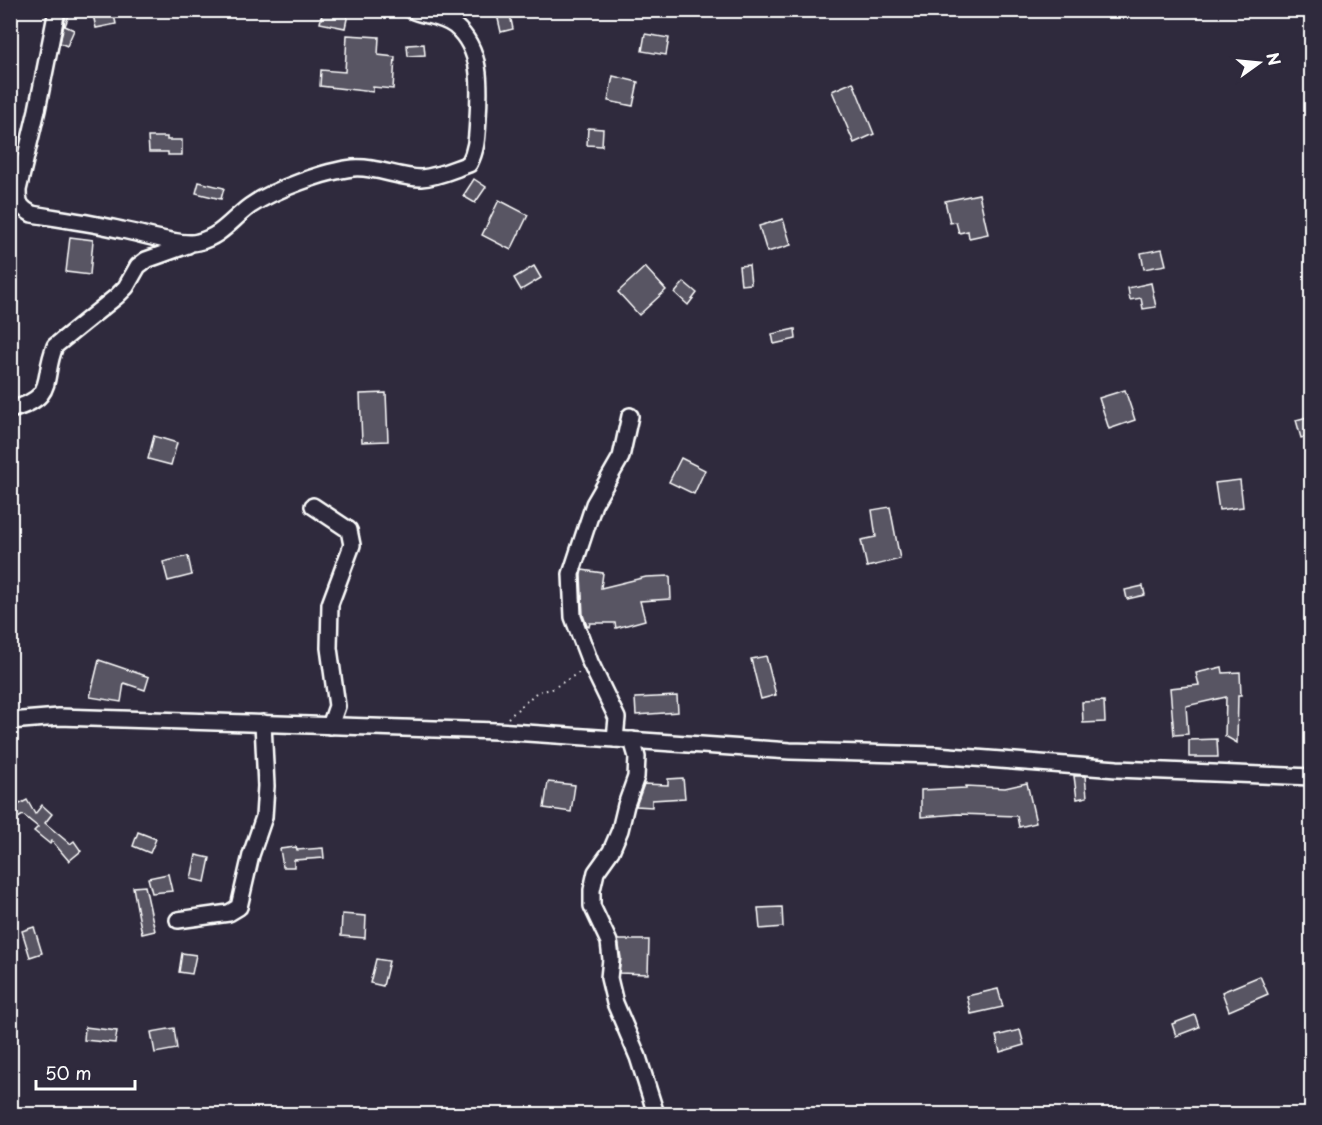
<svg xmlns="http://www.w3.org/2000/svg" width="1322" height="1125" font-family="'Playpen Sans',sans-serif">
  <rect width="100%" height="100%" fill="#2f2a3d"/>
  <filter id="ink" filterUnits="userSpaceOnUse"><feTurbulence type="fractalNoise" baseFrequency=".0167" numOctaves="2"/><feDisplacementMap in="SourceGraphic" scale="12" xChannelSelector="R" yChannelSelector="G"/><feConvolveMatrix kernelMatrix="1 2 1 2 8 2 1 2 1" color-interpolation-filters="sRGB"/></filter>
  <g filter="url(#ink)">
    <g fill="#595564" stroke="#fff" stroke-width="1.5">
      <path d="M67,10H71L65,26L74,30L67,46L60,43Z"/>
      <path d="M92,10H113L116,24L96,28Z"/>
      <path d="M323,10L348,14L345,28L320,23Z"/>
      <path d="M496,10H509L513,29L501,32Z"/>
      <path d="M645,34L669,38L666,55L642,51Z"/>
      <path d="M347,35L379,37L378,55L395,57L393,89L373,87V92L320,86L321,70L345,72Z"/>
      <path d="M424,44L425,55L408,56L407,45Z"/>
      <path d="M613,76L638,82L633,106L608,101Z"/>
      <path d="M853,82L874,134L854,143L832,91Z"/>
      <path d="M588,128L603,129L602,146L587,145Z"/>
      <path d="M148,137H167V140H182V155H168V152H149Z"/>
      <path d="M474,179L486,187L475,203L463,196Z"/>
      <path d="M199,182L224,188L221,199L196,193Z"/>
      <path d="M979,194L988,234L969,238L968,231L959,233L956,222L950,223L945,201Z"/>
      <path d="M499,200L528,215L511,250L482,235Z"/>
      <path d="M783,219L791,245L767,252L759,226Z"/>
      <path d="M70,237L93,240L90,275L66,272Z"/>
      <path d="M1162,249L1166,265L1144,269L1141,253Z"/>
      <path d="M749,265L751,284L741,285L739,266Z"/>
      <path d="M534,266L541,278L521,290L514,278Z"/>
      <path d="M645,267L666,290L639,315L618,292Z"/>
      <path d="M684,282L697,293L688,305L675,293Z"/>
      <path d="M1151,283L1156,307L1143,309L1141,298L1130,300L1128,288Z"/>
      <path d="M795,329L796,339L774,344L772,334Z"/>
      <path d="M1125,390L1135,420L1109,429L1099,398Z"/>
      <path d="M386,393L388,441L362,442L360,394Z"/>
      <path d="M1311,416V436L1301,438L1296,420Z"/>
      <path d="M154,436L177,443L171,465L148,459Z"/>
      <path d="M681,458L705,470L694,494L669,482Z"/>
      <path d="M1240,480L1243,507L1219,510L1215,483Z"/>
      <path d="M890,507L900,559L867,567L861,540L876,537L872,510Z"/>
      <path d="M188,556L192,575L168,581L163,562Z"/>
      <path d="M582,570L603,573L601,588L646,577L670,576L671,599L640,601L645,620L616,628L615,623H590L589,627L587,626L583,615L581,575Z"/>
      <path d="M1143,586L1145,595L1127,599L1125,590Z"/>
      <path d="M766,656L776,695L761,699L751,659Z"/>
      <path d="M99,660L149,677L145,690L124,683L121,702L90,697Z"/>
      <path d="M1222,667L1223,673L1240,672L1241,695H1238L1237,743L1225,736L1226,697L1186,706L1188,734L1174,735L1170,688L1199,685L1196,673Z"/>
      <path d="M677,696L678,712L636,715L635,698Z"/>
      <path d="M1104,701L1105,722L1083,723L1082,702Z"/>
      <path d="M1217,739L1218,757H1189V740Z"/>
      <path d="M1074,776H1085L1087,797L1077,799Z"/>
      <path d="M683,778L685,798L652,800V807L636,806L644,784L668,785V779Z"/>
      <path d="M548,782L575,785L571,812L544,808Z"/>
      <path d="M1027,783L1036,823L1019,827L1017,816L958,814L921,817V790L966,788V786L1005,788Z"/>
      <path d="M27,800L35,814L42,805L52,814L45,823L70,844L74,841L81,851L69,861L52,841L50,844L34,831L38,827L23,815L18,818L12,808Z"/>
      <path d="M138,832L156,839L150,853L133,846Z"/>
      <path d="M296,847L297,850L323,848L324,858L294,860V867H283L280,849Z"/>
      <path d="M196,855L210,858L205,882L191,879Z"/>
      <path d="M168,874L172,891L152,893L148,878Z"/>
      <path d="M145,886L155,931L142,934L133,887Z"/>
      <path d="M782,907L783,927L760,929L758,908Z"/>
      <path d="M342,914L366,916L365,938L341,936Z"/>
      <path d="M34,927L42,953L30,957L22,931Z"/>
      <path d="M618,940H649L648,974L619,973L621,958Z"/>
      <path d="M182,953L196,955L192,974L179,972Z"/>
      <path d="M376,959L389,961L383,986L370,983Z"/>
      <path d="M1260,976L1268,994L1229,1011L1222,992Z"/>
      <path d="M998,989L1003,1007L971,1014L967,996Z"/>
      <path d="M1195,1015L1199,1027L1176,1036L1172,1024Z"/>
      <path d="M85,1027L117,1031L115,1043L84,1040Z"/>
      <path d="M174,1028L177,1049L155,1053L151,1032Z"/>
      <path d="M1020,1030L1024,1045L1000,1052L996,1036Z"/>
    </g>
    <g fill="none" stroke-linecap="round" stroke-linejoin="round">
      <defs>
        <g id="minor">
          <path d="M57,10L37,110L18,190C18,204 20,207 32,214C62,219 92,223 122,230C140,233 182,247 198,242C222,236 232,219 250,206C273,190 325,171 353,168C375,166 399,178 421,178C438,177 454,169 469,164C477,149 477,135 478,118C480,86 482,49 455,26C443,16 425,16 411,10"/>
          <path d="M10,410C58,397 41,380 55,346L117,296L126,287L138,266L146,260L188,245"/>
          <path d="M313,506L349,530L352,545L330,604L329,648L337,706L330,726"/>
          <path d="M10,721L59,717L497,731L790,751L936,755L1117,769L1312,777"/>
          <path d="M615,739L617,718L590,662L573,617L571,574L594,504L621,457L630,416"/>
          <path d="M632,740L637,757L636,777L626,805L620,830L611,851L596,872L592,890V906L609,942L611,959L609,978L615,1003L638,1057L656,1114"/>
          <path d="M178,920L229,913L239,907L251,855L264,817L266,786L263,723"/>
        </g>
      </defs>
      <use href="#minor" stroke="#fff" stroke-width="20"/>
      <path stroke="#fff" stroke-width="2" stroke-dasharray="1.5 4.5" stroke-linecap="butt" d="M508,718L537,692L552,689L580,672"/>
      <use href="#minor" stroke="#2f2a3d" stroke-width="15"/>
    </g>
  </g>
  <rect width="1322" height="1125" fill="none" stroke="#2f2a3d" stroke-width="36"/>
  <rect x="18" y="18" width="1286" height="1089" fill="none" stroke="#fff" stroke-width="2" filter="url(#ink)"/>
  <g transform="translate(1259 63) rotate(75)" stroke="#2f2a3d" stroke-width="4.5" paint-order="stroke">
  <path d="M0-4.5L10 22L0 15L-10 22Z" fill="#ffffff"/>
  <text y="-9" font-size="16" font-weight="bold" text-anchor="middle" fill="#ffffff">N</text>
  </g>
  <path d="M36 1080v9h99v-9" fill="none" stroke="#ffffff" stroke-width="3"/>
  <text x="45" y="1080" font-size="18" fill="#ffffff" stroke="#2f2a3d" stroke-width="4.5" paint-order="stroke">50 m</text>
</svg>
